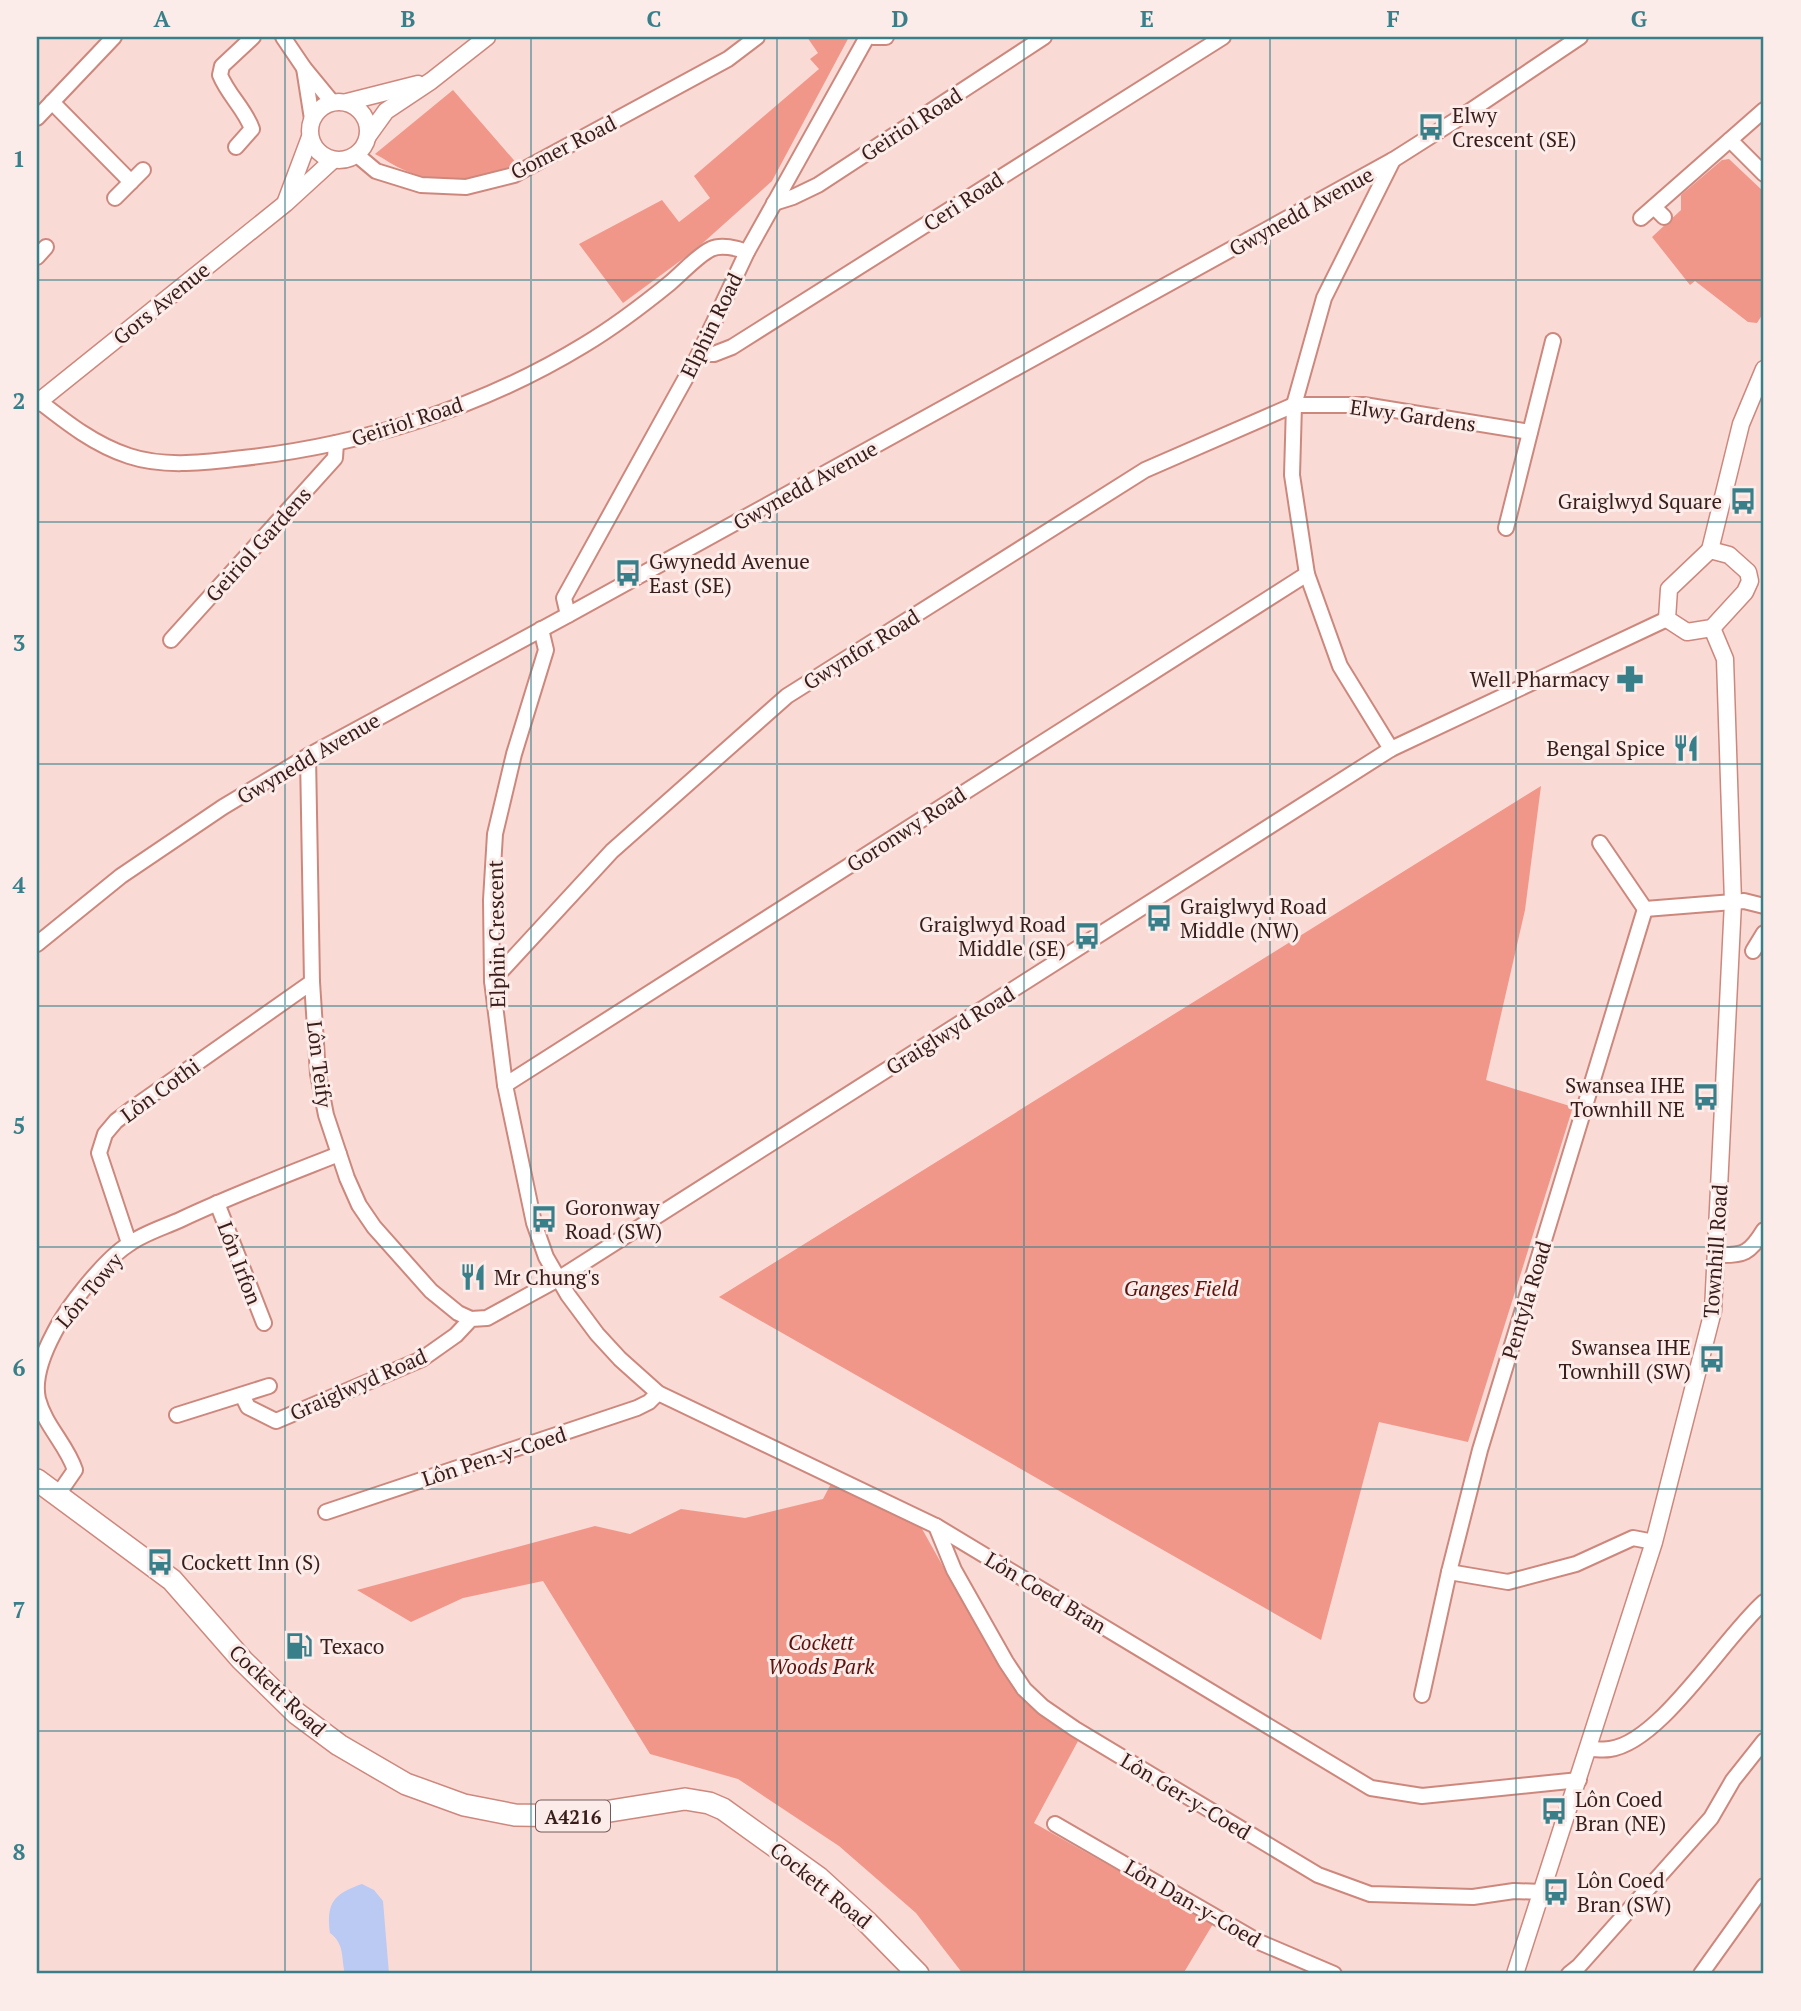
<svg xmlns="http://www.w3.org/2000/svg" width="1801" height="2011" font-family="'PT Serif',serif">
  <rect width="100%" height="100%" fill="#f9dad5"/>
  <g fill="#f1978a">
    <path d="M807,37H849L772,181L695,250L623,303L579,244L662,200L679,222L710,198L694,176L819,69L810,59L818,53Z"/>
    <path d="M453,90L519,166C482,176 441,188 404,170C394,166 385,159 375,154Z"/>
    <path d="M1729,159L1764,192V312L1757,323L1748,322L1695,281L1690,285L1652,237L1681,210V195L1722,160Z"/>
    <path d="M1541,786L1525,910L1486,1080L1573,1107L1468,1442L1379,1422L1321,1640L719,1297Z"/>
    <path d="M833,1480L921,1527L993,1656L1026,1703L1078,1741L1034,1823L1213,1924L1183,1974H963L916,1913L839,1846L738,1779L650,1754L543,1581L463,1598L411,1622L357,1590L595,1526L630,1534L681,1509L745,1518L823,1499Z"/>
  </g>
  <path fill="#bbcaf3" d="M362,1884L374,1890L383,1901L389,1974H345C341,1958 345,1944 330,1933C326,1902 334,1894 362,1884Z"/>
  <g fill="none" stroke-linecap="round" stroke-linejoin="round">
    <defs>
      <g id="minor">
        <path d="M283,37L304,68L332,102"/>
        <path d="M873,37H886"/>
        <path d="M304,68L312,119"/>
        <path d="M52,102L131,182"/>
        <path d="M37,118L114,37"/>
        <path d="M1730,140L1764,174"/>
        <path d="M236,147L252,129C245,109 228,95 220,75L222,66L253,37"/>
        <path d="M357,155L376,171L421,185L466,187L514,175L728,59L757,37"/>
        <path d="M115,198L143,170"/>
        <path d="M774,203L793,197L818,185L1044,37"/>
        <path d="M1654,207L1664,217"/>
        <path d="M1641,218L1764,110"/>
        <path d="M37,257L46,247"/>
        <path d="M699,354H714L732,347L1223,37"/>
        <path d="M39,401C67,423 95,445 129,456C162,467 200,463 234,459C356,447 479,409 584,345C614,327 643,305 670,283C682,273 698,255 711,249C721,244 737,248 747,252"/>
        <path d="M1506,528L1553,341"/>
        <path d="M568,615L564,598L699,354L747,252L867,37"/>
        <path d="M541,629L546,650L514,754L495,834L491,900L492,981L505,1085L534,1223L546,1257L568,1295L597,1334L620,1359L658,1393L936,1526L1371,1788L1422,1796L1579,1780"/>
        <path d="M171,640L335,458L336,443"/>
        <path d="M1391,749L1340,666L1307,574L1292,475L1294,405L1324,298L1393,160"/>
        <path d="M308,756L312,982L318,1074L326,1115L347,1178L359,1205L374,1227L431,1291L458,1313L471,1319"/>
        <path d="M1600,843L1645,909"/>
        <path d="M1645,909L1733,902L1744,901L1764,906"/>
        <path d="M37,944L121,876L223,807L308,756L568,615L1393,160L1467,113L1580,37"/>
        <path d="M1753,951L1764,933"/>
        <path d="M492,981L612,851L787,696L1145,470L1294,405H1364L1530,432"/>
        <path d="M505,1085L1307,574"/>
        <path d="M217,1203L264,1323"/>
        <path d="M129,1243L99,1153L105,1134L116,1121L133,1108L312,982"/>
        <path d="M1717,1255C1744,1256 1750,1253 1764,1230"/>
        <path d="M242,1395L248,1407L276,1421L422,1359L456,1335L471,1319L487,1318L558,1279L1391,749L1667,619"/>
        <path d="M177,1415L269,1386"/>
        <path d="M57,1496L75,1470C67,1445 45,1426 38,1399C33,1377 44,1352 54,1333C67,1307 104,1260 129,1244C144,1233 165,1227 182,1219C233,1195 286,1175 339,1154"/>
        <path d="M326,1512L637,1408L649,1402L658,1393"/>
        <path d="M936,1526L954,1570L1006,1662L1024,1689L1043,1707L1075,1729L1318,1875L1370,1894L1473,1897L1514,1891L1542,1892"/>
        <path d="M1449,1572L1508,1582L1576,1564L1633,1538L1654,1542"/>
        <path d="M1422,1695L1449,1572L1480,1450L1645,909"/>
        <path d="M1589,1749C1596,1749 1604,1750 1610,1749C1661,1742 1724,1637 1764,1602"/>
        <path d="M1055,1824L1259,1942L1334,1974"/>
        <path d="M1569,1974L1579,1966L1711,1818L1733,1780L1764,1741"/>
        <path d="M1701,1974L1764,1886"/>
      </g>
      <g id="tertiary">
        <circle cx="339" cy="131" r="29"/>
        <path d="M347,102L418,84"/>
        <path d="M368,136L386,111L431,81L487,37"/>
        <path d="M286,201L310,137"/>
        <path d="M37,403L286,203L333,160"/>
        <path d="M1710,550L1729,555L1748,572L1750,581L1745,592L1712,628L1687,632L1667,619L1669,589Z"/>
        <path d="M1710,550L1741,424L1764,369"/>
        <path d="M1515,1974L1654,1542L1713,1311L1733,902L1725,659L1712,628"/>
      </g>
      <path id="primary" d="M37,1480L172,1580L242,1660L296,1713L339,1745L406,1784L464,1805L515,1815L579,1816L685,1799L709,1803L723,1809L819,1878L866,1921L918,1974"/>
    </defs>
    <use href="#minor" stroke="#cd887e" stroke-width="18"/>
    <use href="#tertiary" stroke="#cd887e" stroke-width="19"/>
    <use href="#primary" stroke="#cd887e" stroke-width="24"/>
    <use href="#minor" stroke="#fff" stroke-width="14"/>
    <use href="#tertiary" stroke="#fff" stroke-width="16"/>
    <use href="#primary" stroke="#fff" stroke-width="21"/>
  </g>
  <path fill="none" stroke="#387f8a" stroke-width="2" stroke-opacity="0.55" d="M285,37V1974M531,37V1974M777,37V1974M1024,37V1974M1270,37V1974M1516,37V1974M37,280H1764M37,522H1764M37,764H1764M37,1006H1764M37,1247H1764M37,1489H1764M37,1731H1764"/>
  <defs>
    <symbol id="bus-bare" viewBox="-9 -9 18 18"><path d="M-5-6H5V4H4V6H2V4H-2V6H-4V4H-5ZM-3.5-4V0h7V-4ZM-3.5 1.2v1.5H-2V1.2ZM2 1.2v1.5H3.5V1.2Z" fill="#387f8a" stroke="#fbece9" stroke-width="2.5" paint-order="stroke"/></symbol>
    <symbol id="pharmacy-bare" viewBox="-9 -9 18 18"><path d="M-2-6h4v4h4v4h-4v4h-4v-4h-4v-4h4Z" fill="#387f8a" stroke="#fbece9" stroke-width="2.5" paint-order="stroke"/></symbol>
    <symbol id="restaurant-bare" viewBox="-9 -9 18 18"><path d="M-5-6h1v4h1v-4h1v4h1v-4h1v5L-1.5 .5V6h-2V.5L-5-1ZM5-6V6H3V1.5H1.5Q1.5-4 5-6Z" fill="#387f8a" stroke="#fbece9" stroke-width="2.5" paint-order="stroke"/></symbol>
    <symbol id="fuel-bare" viewBox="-9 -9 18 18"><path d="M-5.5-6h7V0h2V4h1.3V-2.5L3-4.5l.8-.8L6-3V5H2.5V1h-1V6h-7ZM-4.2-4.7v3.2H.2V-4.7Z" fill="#387f8a" stroke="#fbece9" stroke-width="2.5" paint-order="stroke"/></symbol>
  </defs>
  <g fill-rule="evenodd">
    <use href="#bus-bare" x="1412" y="108" width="38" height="38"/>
    <use href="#bus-bare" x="1724" y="482" width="38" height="38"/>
    <use href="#bus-bare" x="609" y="554" width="38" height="38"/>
    <use href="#pharmacy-bare" x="1611" y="660" width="38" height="38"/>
    <use href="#restaurant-bare" x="1667" y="729" width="38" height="38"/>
    <use href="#bus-bare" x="1140" y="899" width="38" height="38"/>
    <use href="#bus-bare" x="1068" y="917" width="38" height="38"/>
    <use href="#bus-bare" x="1687" y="1078" width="38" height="38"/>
    <use href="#bus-bare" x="525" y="1200" width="38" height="38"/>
    <use href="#restaurant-bare" x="454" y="1258" width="38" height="38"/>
    <use href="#bus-bare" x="1693" y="1340" width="38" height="38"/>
    <use href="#bus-bare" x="141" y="1543" width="38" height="38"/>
    <use href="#fuel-bare" x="280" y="1627" width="38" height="38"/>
    <use href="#bus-bare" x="1535" y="1792" width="38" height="38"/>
    <use href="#bus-bare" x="1537" y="1873" width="38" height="38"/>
  </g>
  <g text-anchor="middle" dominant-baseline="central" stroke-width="6" stroke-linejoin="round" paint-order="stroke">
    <rect fill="#fbece9" stroke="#725b58" stroke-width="2" x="536" y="1800.5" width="74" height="31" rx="5"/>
    <g font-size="19" font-weight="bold" fill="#381d1a">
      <text x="573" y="1816">A4216</text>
    </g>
    <g font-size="21" fill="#381d1a" stroke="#fbece9" text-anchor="start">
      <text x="1452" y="115">Elwy<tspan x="1452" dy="24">Crescent (SE)</tspan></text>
      <text x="1722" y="501" text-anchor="end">Graiglwyd Square</text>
      <text x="649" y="561">Gwynedd Avenue<tspan x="649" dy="24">East (SE)</tspan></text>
      <text x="1609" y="679" text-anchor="end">Well Pharmacy</text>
      <text x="1665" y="748" text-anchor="end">Bengal Spice</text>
      <text x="1180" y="906">Graiglwyd Road<tspan x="1180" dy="24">Middle (NW)</tspan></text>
      <text x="1066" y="924" text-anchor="end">Graiglwyd Road<tspan x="1066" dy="24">Middle (SE)</tspan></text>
      <text x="1685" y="1085" text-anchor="end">Swansea IHE<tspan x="1685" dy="24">Townhill NE</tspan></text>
      <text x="565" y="1207">Goronway<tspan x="565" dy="24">Road (SW)</tspan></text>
      <text x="494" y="1277">Mr Chung's</text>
      <text x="1691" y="1347" text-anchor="end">Swansea IHE<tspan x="1691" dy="24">Townhill (SW)</tspan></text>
      <text x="181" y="1562">Cockett Inn (S)</text>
      <text x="320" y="1646">Texaco</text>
      <text x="1575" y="1799">Lôn Coed<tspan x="1575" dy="24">Bran (NE)</tspan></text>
      <text x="1577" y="1880">Lôn Coed<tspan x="1577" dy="24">Bran (SW)</tspan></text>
    </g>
    <g font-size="21" fill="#381d1a" stroke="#fbece9">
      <text transform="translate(911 124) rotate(-33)">Geiriol Road</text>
      <text transform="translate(563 147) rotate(-27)">Gomer Road</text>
      <text transform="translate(963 201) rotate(-33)">Ceri Road</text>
      <text transform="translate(1301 211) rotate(-29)">Gwynedd Avenue</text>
      <text transform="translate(161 303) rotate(-39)">Gors Avenue</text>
      <text transform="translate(711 325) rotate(-64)">Elphin Road</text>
      <text transform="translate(1413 415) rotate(8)">Elwy Gardens</text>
      <text transform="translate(407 421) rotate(-18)">Geiriol Road</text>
      <text transform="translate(805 485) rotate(-29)">Gwynedd Avenue</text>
      <text transform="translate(258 544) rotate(-48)">Geiriol Gardens</text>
      <text transform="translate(861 649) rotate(-32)">Gwynfor Road</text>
      <text transform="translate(308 758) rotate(-30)">Gwynedd Avenue</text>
      <text transform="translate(906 829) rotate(-33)">Goronwy Road</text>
      <text transform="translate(496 934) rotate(-91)">Elphin Crescent</text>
      <text transform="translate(950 1030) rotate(-32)">Graiglwyd Road</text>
      <text transform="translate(320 1064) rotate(83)">Lôn Teify</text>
      <text transform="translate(160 1090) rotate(-36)">Lôn Cothi</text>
      <text transform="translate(1715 1251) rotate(-86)">Townhill Road</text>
      <text transform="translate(240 1263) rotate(69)">Lôn Irfon</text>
      <text transform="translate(89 1290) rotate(-50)">Lôn Towy</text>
      <text transform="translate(1526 1300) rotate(-73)">Pentyla Road</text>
      <text transform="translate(358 1384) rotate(-24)">Graiglwyd Road</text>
      <text transform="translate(494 1456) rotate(-18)">Lôn Pen-y-Coed</text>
      <text transform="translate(1046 1592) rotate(31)">Lôn Coed Bran</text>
      <text transform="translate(278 1690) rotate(43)">Cockett Road</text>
      <text transform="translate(1186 1796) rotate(31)">Lôn Ger-y-Coed</text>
      <text transform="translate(821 1885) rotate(39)">Cockett Road</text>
      <text transform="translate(1193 1903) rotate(30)">Lôn Dan-y-Coed</text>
    </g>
    <g font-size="21" font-style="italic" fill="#5d120d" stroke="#fbece9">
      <text x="1181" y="1288">Ganges Field</text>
      <text x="821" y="1642">Cockett<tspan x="821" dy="24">Woods Park</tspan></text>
    </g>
  </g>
  <rect width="1801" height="2011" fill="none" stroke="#fbece9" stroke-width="77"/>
  <rect x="38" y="38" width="1724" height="1934" fill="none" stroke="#387f8a" stroke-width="2.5"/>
  <g font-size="23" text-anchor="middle" font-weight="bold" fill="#387f8a">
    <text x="162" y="27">A</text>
    <text x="408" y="27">B</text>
    <text x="654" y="27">C</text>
    <text x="900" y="27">D</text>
    <text x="1147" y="27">E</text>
    <text x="1393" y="27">F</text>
    <text x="1639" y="27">G</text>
    <text x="19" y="167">1</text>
    <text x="19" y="409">2</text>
    <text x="19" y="651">3</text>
    <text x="19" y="893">4</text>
    <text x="19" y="1134">5</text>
    <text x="19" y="1376">6</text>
    <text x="19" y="1618">7</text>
    <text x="19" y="1860">8</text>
  </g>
</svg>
